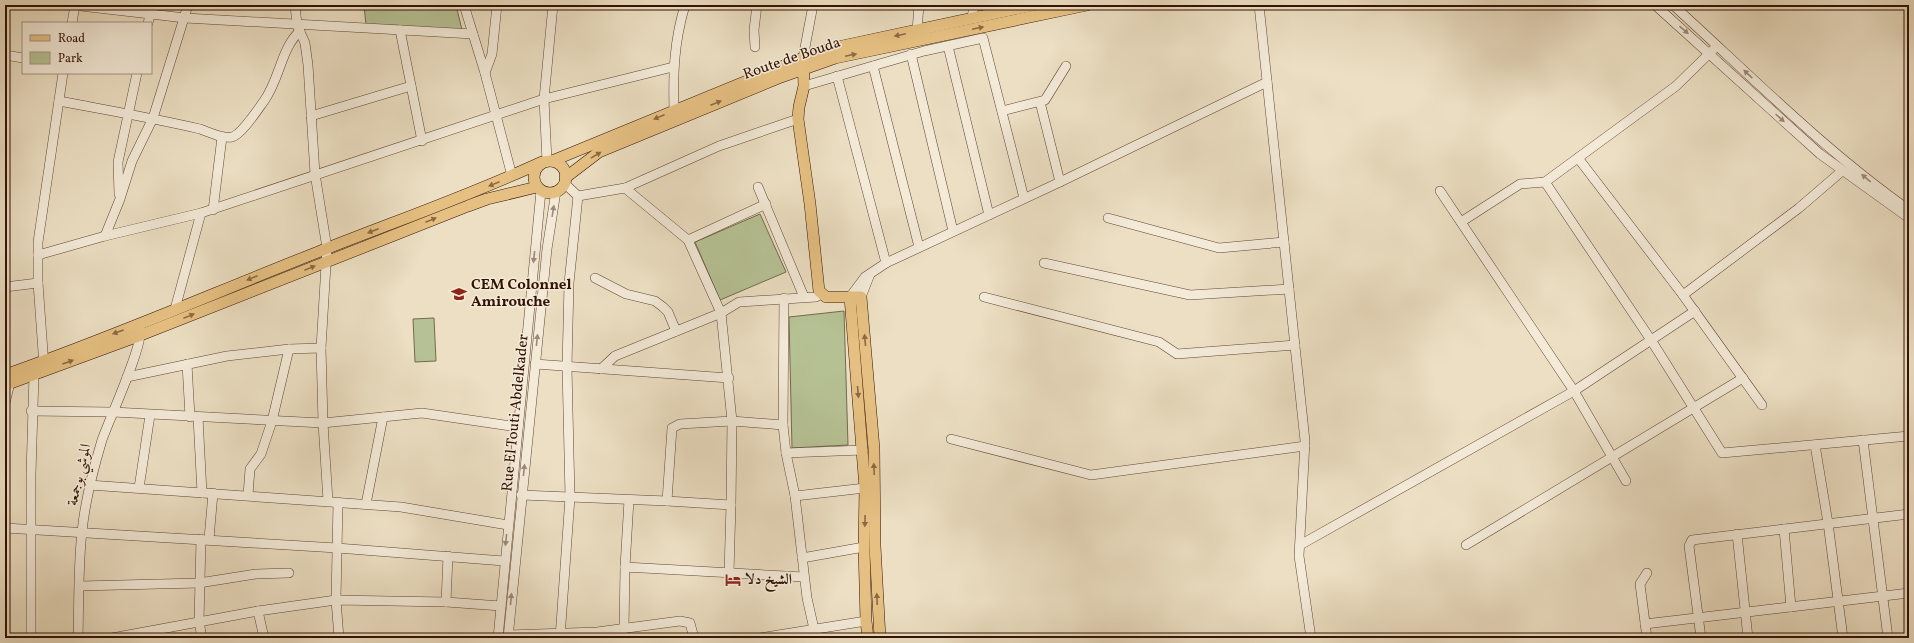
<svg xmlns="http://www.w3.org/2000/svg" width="1914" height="643" font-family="Vollkorn,Amiri,serif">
  <rect width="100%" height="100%" fill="#ecdfc3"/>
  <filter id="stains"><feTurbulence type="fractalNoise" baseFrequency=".005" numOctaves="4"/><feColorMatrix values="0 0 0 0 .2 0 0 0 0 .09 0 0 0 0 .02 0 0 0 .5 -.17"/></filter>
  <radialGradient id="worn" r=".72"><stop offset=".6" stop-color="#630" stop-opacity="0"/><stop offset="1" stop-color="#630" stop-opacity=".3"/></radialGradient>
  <g fill="#b6c295" stroke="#746a4c">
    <path d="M364,5H456L462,30L366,25Z"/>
    <path d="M760,214L786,272L720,300L695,242Z"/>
    <path d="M844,311L848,445L792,448L789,317Z"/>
    <path d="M434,318L436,361L415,362L413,319Z"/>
  </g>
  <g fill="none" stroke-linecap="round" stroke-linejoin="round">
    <defs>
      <g id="minor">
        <path d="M72,5L185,18L473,34"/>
        <path d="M295,5L297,25L305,43L308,65L315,174L327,248L321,348L323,423L328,501"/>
        <path d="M464,5L485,73L512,176"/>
        <path d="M1259,5L1305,441L1299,556L1311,638"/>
        <path d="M1655,5L1820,154L1909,218"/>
        <path d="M1673,5C1750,75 1824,150 1909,210"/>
        <path d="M972,18L974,5"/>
        <path d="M72,23L75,5"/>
        <path d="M148,23L153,5"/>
        <path d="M400,30L422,141"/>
        <path d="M917,31L919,5"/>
        <path d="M948,46L989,215"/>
        <path d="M755,47L754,30L757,5"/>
        <path d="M911,54L953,231"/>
        <path d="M5,55L23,58"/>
        <path d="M803,58L813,5"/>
        <path d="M873,66L919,247"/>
        <path d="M485,73L492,54L497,5"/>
        <path d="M837,76L886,263"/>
        <path d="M804,86L924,51L983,38L1024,198"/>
        <path d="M59,101C106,110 153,118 200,129C209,132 222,139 232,137C242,134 258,109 264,101C280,79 281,48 300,31"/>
        <path d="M1040,102L1060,182"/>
        <path d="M674,111C673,72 674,42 685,5"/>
        <path d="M1002,111L1045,100L1066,66"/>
        <path d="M311,116L411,86"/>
        <path d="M1578,158L1683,295L1762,405"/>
        <path d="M547,161L544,99L553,5"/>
        <path d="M1545,182L1651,340L1722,453L1909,436"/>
        <path d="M564,183L578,196L625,188L688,240"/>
        <path d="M758,187L804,297"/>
        <path d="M625,188L719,146L798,119"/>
        <path d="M1440,191L1574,391L1626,481"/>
        <path d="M119,194L118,162L137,73"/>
        <path d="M213,210L222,137"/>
        <path d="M1108,218L1219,248L1284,242"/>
        <path d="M1461,222L1520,184L1545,182L1676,86L1717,46"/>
        <path d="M105,236L120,199L132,161L153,118L188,5"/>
        <path d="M38,255L105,236L201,213L544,99L673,67"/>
        <path d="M1044,263L1190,295L1289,289"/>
        <path d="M595,278L626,294L655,301L663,307L668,312L676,331"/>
        <path d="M5,287L38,283"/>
        <path d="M1683,295L1799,208L1842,171"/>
        <path d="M850,297L865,277L886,263L1060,182L1267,82"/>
        <path d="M861,297L870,274"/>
        <path d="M984,297L1159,342L1177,354L1295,345"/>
        <path d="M784,298L783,425L786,453L795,496L807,598L816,638"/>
        <path d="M175,309L201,213"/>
        <path d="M187,364L190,417"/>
        <path d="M535,364L729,378"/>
        <path d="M44,366L38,283V242L63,73"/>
        <path d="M601,369L615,356L721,313L739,302L816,297L821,294"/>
        <path d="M127,377L227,356L289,349L321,348"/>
        <path d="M5,403L10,383"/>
        <path d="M31,411L113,412L323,423L422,413L518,427"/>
        <path d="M198,417L202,493"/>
        <path d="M951,439L1091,475L1305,446"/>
        <path d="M1863,440L1888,638"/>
        <path d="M1815,445L1828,523L1843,638"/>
        <path d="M786,453L863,450"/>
        <path d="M89,485L401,507L508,525"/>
        <path d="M139,488L150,415"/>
        <path d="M248,495L250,469L261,454L272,421L289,349"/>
        <path d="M521,495L667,501L731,505L732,421L783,425"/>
        <path d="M795,496L865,488"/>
        <path d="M667,501L672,428L680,424L732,421L721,313L688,240L766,204"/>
        <path d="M338,502L336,600L339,638"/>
        <path d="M366,504L383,417"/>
        <path d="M5,528L337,548L504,561"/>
        <path d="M1784,529L1791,607"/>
        <path d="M1737,534L1748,638"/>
        <path d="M201,539L199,621L202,638"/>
        <path d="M209,539L213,493"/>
        <path d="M1300,545L1574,391L1695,311"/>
        <path d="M1466,545L1743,378"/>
        <path d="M802,558L864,547"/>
        <path d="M625,567L629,500"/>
        <path d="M729,573L731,505"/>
        <path d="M1647,573L1640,584L1647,638"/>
        <path d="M80,586L199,583L256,574L289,573"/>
        <path d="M446,602L448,556"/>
        <path d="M258,611L264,638"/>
        <path d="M1645,624L1909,593"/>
        <path d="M624,629L625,567L804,577"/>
        <path d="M508,635L597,632L680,621L690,623L694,638"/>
        <path d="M31,638V474L34,374"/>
        <path d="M78,638C79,603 78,566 82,532C85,500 93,470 102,440C109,420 143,346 140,331"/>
        <path d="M112,638L258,611L336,600L446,602L501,606"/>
        <path d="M498,638L541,191"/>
        <path d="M508,638L547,249L556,191"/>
        <path d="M560,638L570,497L567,367L569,283L578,196"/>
        <path d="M760,638L866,621"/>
        <path d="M1701,638L1689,546L1692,540L1909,514"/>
      </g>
      <g id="major">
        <path d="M803,58L804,86L799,107L798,119L810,204L819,291L826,297H861L874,449L875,546L880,638"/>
        <path d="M552,161L803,58L833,48L1034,5"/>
        <circle cx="550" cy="177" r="16"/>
        <path d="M565,178L599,152L781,77L835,58L1087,5"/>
        <path d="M850,297L865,488L864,547L866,621L868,638"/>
        <path d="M5,375C111,338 214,293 318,252C393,222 469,196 542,162"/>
        <path d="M5,385L141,335L468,206L487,199L537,187"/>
      </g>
    </defs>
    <use href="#minor" stroke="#614534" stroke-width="10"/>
    <use href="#major" stroke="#331204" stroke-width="12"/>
    <use href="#minor" stroke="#f3ead8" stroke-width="9"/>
    <use href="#major" stroke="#e6c082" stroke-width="11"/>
  </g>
  <defs><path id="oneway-solid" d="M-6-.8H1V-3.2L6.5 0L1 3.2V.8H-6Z"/></defs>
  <g fill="#8c6943">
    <use href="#oneway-solid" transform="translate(978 28) rotate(-12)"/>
    <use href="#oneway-solid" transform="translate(900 35) rotate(168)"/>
    <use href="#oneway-solid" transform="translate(851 55) rotate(-12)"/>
    <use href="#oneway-solid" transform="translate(716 103) rotate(-22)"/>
    <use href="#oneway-solid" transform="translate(659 117) rotate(158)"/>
    <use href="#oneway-solid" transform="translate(596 155) rotate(-31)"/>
    <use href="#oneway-solid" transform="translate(494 184) rotate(158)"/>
    <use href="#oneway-solid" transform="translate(431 220) rotate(-22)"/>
    <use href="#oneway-solid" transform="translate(373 231) rotate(159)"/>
    <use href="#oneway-solid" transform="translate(310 268) rotate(-22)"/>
    <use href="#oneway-solid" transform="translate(252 278) rotate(158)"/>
    <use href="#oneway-solid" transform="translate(189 316) rotate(-22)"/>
    <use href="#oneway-solid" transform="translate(118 332) rotate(160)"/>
    <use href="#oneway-solid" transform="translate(865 340) rotate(-95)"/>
    <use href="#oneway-solid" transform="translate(68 362) rotate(-20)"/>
    <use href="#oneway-solid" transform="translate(858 392) rotate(85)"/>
    <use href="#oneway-solid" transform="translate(874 469) rotate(-92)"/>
    <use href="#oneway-solid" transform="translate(865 521) rotate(91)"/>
    <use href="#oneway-solid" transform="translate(877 599) rotate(-92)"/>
  </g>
  <g fill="#9d8979">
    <use href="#oneway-solid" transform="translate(1684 30) rotate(41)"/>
    <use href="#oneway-solid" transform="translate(1748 74) rotate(-137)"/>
    <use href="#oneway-solid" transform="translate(1780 118) rotate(42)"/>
    <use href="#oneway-solid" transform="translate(1866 178) rotate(-140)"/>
    <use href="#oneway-solid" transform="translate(553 211) rotate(-81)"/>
    <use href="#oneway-solid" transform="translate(534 257) rotate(96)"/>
    <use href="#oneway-solid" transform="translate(537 340) rotate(-84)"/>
    <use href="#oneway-solid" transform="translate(524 470) rotate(-84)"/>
    <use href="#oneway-solid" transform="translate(506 540) rotate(96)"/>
    <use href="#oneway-solid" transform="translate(511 599) rotate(-85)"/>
  </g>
  <defs>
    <symbol id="school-bare" viewBox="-9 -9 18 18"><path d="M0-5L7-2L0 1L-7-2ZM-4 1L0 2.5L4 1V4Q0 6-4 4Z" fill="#8f2418" stroke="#f3ead8" stroke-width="2.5" paint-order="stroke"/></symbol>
    <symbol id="hotel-bare" viewBox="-9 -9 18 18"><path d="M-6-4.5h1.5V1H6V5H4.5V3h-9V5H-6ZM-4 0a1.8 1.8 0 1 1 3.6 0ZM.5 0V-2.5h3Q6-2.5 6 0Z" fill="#8f2418" stroke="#f3ead8" stroke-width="2.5" paint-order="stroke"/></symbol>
  </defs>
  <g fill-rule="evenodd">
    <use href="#school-bare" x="448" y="283" width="22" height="22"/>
    <use href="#hotel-bare" x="722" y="569" width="22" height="22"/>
  </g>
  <g text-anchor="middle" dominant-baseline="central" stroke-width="3" stroke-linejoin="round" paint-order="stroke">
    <g font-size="15" fill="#331204" stroke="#f3ead8">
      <text transform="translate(792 59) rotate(-19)">Route de Bouda</text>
      <text transform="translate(516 413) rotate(-84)">Rue El Touti Abdelkader</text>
      <text transform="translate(80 475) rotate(-77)">الموشي بوجمعة</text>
    </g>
    <g font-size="15" font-weight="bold" fill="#331204" stroke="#f3ead8" text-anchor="start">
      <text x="471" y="285">CEM Colonnel<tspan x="471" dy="17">Amirouche</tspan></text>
      <text x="745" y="580">الشيخ دلا</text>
    </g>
  </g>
  <rect width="1914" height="643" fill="none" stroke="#ecdfc3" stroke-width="20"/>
  <rect x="6" y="6" width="1902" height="631" fill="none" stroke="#331204" stroke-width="2"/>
  <rect x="10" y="10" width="1894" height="623" fill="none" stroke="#331204"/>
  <rect x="22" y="22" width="130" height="52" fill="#f3ead8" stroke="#a69483"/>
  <rect x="30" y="35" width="20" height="6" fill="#e6c082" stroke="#a69483"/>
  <text x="58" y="42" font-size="12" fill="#331204">Road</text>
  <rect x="30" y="52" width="20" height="12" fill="#b6c295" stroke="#a69483"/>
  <text x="58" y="62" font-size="12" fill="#331204">Park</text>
  <rect width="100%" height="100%" filter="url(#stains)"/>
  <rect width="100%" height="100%" fill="url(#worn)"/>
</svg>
